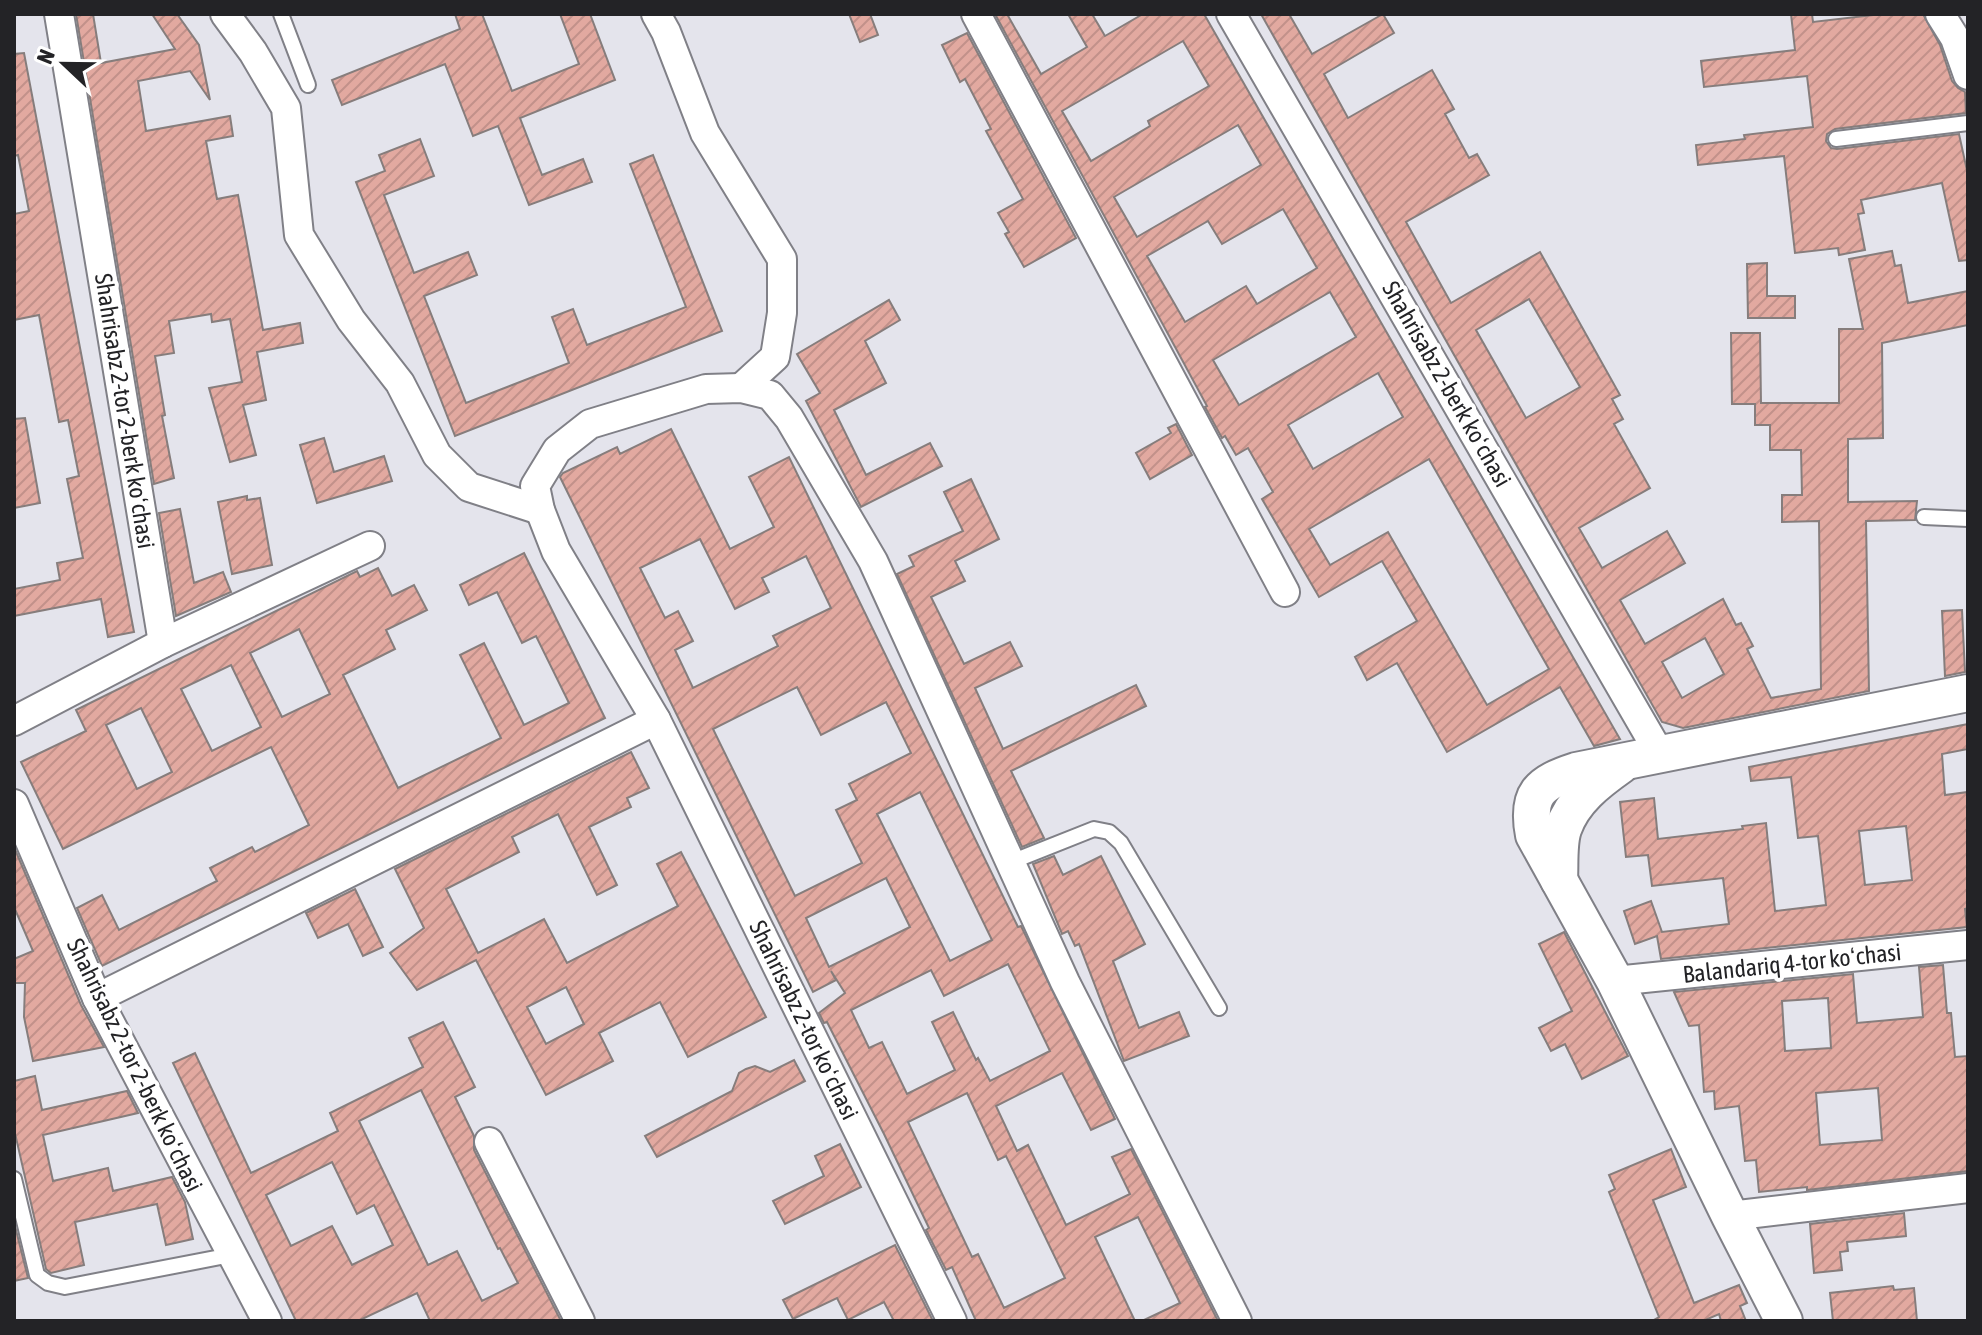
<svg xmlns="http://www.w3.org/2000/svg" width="1982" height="1335" font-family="'Asap Condensed',sans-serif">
  <defs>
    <pattern id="building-hatch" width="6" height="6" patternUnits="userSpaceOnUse" patternTransform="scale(2)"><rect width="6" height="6" fill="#e2a9a0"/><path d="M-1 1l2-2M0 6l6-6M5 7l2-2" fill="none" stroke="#c2918a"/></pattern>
  </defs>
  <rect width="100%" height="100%" fill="#e4e4ec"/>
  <g fill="url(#building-hatch)" stroke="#867d7c" stroke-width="2" fill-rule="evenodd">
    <path d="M76,14H93L101,63L175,49L152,14H177L199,45L210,100L190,71L138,81L146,131L230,116L233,136L206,141L217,199L238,195L263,330L300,323L303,343L257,352L266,400L243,405L256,455L230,462L209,388L242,382L230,319L212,322L211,314L169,321L174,353L155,356L165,415L162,416L174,478L154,484Z"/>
    <path d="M455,14H482L512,91L579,64L560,14H590L615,80L520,118L542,175L583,159L592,182L529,205L498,126L473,136L445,64L342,105L332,80L460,29Z"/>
    <path d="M849,14H870L878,35L860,42Z"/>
    <path d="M995,14H1007L1041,74L1087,47L1068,14H1092L1105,36L1143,14H1204L1620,739L1594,746L1560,687L1447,752L1397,663L1367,680L1355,657L1417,621L1382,561L1319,597L1262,499L1273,492L1248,448L1236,455L1225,436L1222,438L1205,407L1207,406ZM1183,41L1209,86L1148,121L1150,126L1091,161L1062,111ZM1238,125L1261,165L1137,237L1114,197ZM1283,209L1317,268L1257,304L1246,286L1185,322L1147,256L1208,221L1222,244ZM1330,292L1356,337L1239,405L1213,360ZM1378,373L1403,417L1313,469L1288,425ZM1429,459L1549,669L1487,705L1388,532L1330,565L1309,529Z"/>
    <path d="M1261,14H1289L1312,54L1383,14L1394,33L1324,74L1348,118L1432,70L1454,109L1445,114L1469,158L1477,154L1489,175L1406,222L1451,303L1540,252L1620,395L1612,399L1623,419L1614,424L1650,488L1579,528L1602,568L1667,531L1685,563L1620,600L1645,644L1723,599L1736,625L1741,623L1753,646L1747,649L1771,698L1821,689L1819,521L1782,522V495H1802L1801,450H1770V425H1755V404H1732L1731,333H1760L1761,403H1839V329H1863L1849,259L1892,251L1895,266L1901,265L1908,303L1968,291V325L1882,343L1883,438L1848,439V502L1917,501L1915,520L1866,521L1869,691L1683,728L1662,722ZM1529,299L1580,387L1526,418L1476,330ZM1705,638L1724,674L1682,698L1662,662Z"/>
    <path d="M1791,14H1812L1813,22L1882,14H1923L1940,45L1952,81L1958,88L1965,92L1966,113L1835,129L1827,134L1826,141L1831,148L1837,149L1959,134L1968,175V260L1959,261L1942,183L1861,200L1864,213L1858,214L1865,250L1839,255L1838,248L1795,253L1784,156L1698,165L1696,145L1745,139L1744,135L1813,127L1807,76L1704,87L1701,61L1795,50Z"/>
    <path d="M967,33L1076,238L1024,267L1005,234L1009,232L998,213L1023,199L986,131L991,129L965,79L960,82L942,45Z"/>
    <path d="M24,53L134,632L108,637L101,599L14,616V589L60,580L57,563L83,558L67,479L79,476L68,420L59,422L39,315L14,320V214L29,211L18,155L14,156V54Z"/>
    <path d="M420,139L434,176L384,195L414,273L468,252L477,275L424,296L466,403L569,363L552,317L573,309L587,345L686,307L630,164L653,155L722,331L455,436L356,182L385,171L379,155Z"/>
    <path d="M1767,263V296H1795V318H1748L1747,264Z"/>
    <path d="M889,300L900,320L865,341L886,383L834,410L866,475L930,443L942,466L861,507L806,401L820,393L797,354Z"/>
    <path d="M25,418L40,503L14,508V419Z"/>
    <path d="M1176,424L1192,455L1150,479L1136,453L1171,433L1168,428Z"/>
    <path d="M671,429L730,549L774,527L749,477L789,457L1018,927L1021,926L1115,1119L1091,1130L1062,1073L996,1106L1017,1151L1028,1145L1066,1225L1130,1194L1112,1157L1131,1149L1218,1321H1142L1180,1303L1138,1217L1095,1237L1135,1321H976L952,1267L946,1270L926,1230L929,1228L884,1134L827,1022L824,1023L819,1013L845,993L831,971L836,980L813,992L560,477L563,473L617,447L620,454ZM700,539L735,609L769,592L762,578L806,556L831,608L773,636L778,646L693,688L675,650L693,641L678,611L665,618L640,568ZM797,687L821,735L886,702L911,753L849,784L857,800L836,810L862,863L795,896L713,729ZM920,792L992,940L950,961L877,814ZM886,878L910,927L829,967L806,918ZM1008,964L1050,1051L990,1081L978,1058L976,1060L953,1012L932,1022L955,1070L907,1094L882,1042L869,1048L851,1010L931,970L944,996ZM967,1093L998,1160L1006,1156L1065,1278L1004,1308L978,1254L972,1257L908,1122Z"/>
    <path d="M324,438L334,472L384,456L392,481L317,503L300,445Z"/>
    <path d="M971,479L999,539L955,561L965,581L931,597L964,664L1010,642L1022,666L975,688L1003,749L1136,685L1146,706L1011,771L1044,838L1022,847L897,574L914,566L909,556L963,531L944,492Z"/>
    <path d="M247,496V500L260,498L272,565L232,574L218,502Z"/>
    <path d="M180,509L194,583L223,572L231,592L176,616L159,513Z"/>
    <path d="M524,553L605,718L102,966L77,908L102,895L119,930L217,881L210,868L252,847L255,852L309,825L271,747L63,849L21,762L86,731L76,710L357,571L360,577L378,568L392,596L414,585L427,610L386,630L395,649L343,675L398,788L501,738L460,655L484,643L524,725L569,703L536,636L522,643L497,592L469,605L460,585ZM299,629L330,694L282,717L250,653ZM231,665L261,727L212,751L181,689ZM141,708L172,772L137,789L106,725Z"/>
    <path d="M1962,610L1965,672L1945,676L1942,611Z"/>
    <path d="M1968,724V749L1942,754L1945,795L1968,792V908L1965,909L1967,927L1661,959L1657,936L1635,944L1624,911L1651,901L1662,932L1729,924L1723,878L1652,886L1648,855L1626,857L1620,802L1654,798L1658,839L1743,829L1742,826L1766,823L1775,911L1826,905L1818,836L1798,838L1791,777L1751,781L1749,767ZM1906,826L1912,880L1865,885L1859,831Z"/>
    <path d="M631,752L649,788L627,798L631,807L589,827L617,885L597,895L558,814L512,837L519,852L446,889L478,953L544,919L567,963L678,906L657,864L681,852L766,1017L688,1057L660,1002L599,1033L613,1061L546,1095L476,960L417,990L390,953L424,928L395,869ZM566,987L584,1024L546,1044L527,1007Z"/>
    <path d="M14,847L81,1005L104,1047L33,1061L24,1017L25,983H14V959L33,951L14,907Z"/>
    <path d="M1054,856L1063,875L1101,856L1145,944L1113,961L1139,1028L1179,1012L1189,1036L1124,1061L1079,944L1075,946L1068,931L1062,934L1033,864Z"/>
    <path d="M355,889L383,947L363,956L348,924L318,938L306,913Z"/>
    <path d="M1564,932L1628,1056L1582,1079L1565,1044L1551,1051L1539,1028L1572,1011L1539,944Z"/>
    <path d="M1943,965L1947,1013H1951L1955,1057L1968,1056V1171L1807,1190V1187L1759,1192L1756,1160L1745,1161L1739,1106L1715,1109L1714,1091L1704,1092L1699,1025L1689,1026L1674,992L1853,974L1857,1023L1923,1017L1919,967ZM1828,998L1831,1048L1785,1051L1782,1001ZM1878,1088L1882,1140L1820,1145L1816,1093Z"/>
    <path d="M443,1022L475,1087L455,1097L474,1136V1150L561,1321H430L417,1293L358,1321H296L173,1063L195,1053L251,1173L338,1131L330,1113L423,1067L409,1038ZM421,1090L498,1249L500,1248L518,1283L482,1301L457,1251L428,1265L359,1121ZM332,1162L357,1214L374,1205L393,1245L352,1265L332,1226L291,1246L266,1195Z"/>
    <path d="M794,1060L805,1081L657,1157L645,1136L732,1091L739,1073L746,1069L755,1066L770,1072Z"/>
    <path d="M35,1076L42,1110L127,1091L138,1113L43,1135L53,1181L108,1168L113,1191L172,1177L185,1202L193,1239L166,1245L157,1204L75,1222L84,1265L51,1273L46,1269L14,1129V1081Z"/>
    <path d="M840,1144L861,1187L785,1224L773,1201L824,1176L815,1156Z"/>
    <path d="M1671,1149L1686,1187L1653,1200L1694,1303L1739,1285L1747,1303L1740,1306L1746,1321H1721L1719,1314L1703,1321H1652L1659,1317L1609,1192L1615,1189L1609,1175Z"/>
    <path d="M1904,1213L1906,1236L1847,1242L1848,1251L1840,1252L1842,1270L1814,1273L1810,1224Z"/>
    <path d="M14,1222L28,1278L14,1281Z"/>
    <path d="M895,1245L933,1321H894L884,1302L848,1320L837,1298L793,1319L783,1300Z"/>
    <path d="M1893,1286L1894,1290L1914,1288L1917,1321H1833L1830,1293Z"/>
  </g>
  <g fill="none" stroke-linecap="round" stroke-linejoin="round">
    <defs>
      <g id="service">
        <path d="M281,14L308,85"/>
        <path d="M1836,139L1968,123"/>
        <path d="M1924,517L1968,519"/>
        <path d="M1011,862L1094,829L1109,832L1121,843L1219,1008"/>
        <path d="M14,1179L37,1275L48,1283L65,1287L231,1255"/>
      </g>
      <g id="minor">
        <path d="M225,14L253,52L286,108L299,235L351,320L400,383L437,455L469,487L540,510"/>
        <path d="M656,14L666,32L705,133L782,259V313L775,357L741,388"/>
        <path d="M976,14L1285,592"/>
        <path d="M1231,14L1661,756"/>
        <path d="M1940,14L1955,38L1968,75"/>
        <path d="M163,643L370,546"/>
        <path d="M14,721L163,643L59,14"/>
        <path d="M14,804L97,998L267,1321"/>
        <path d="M1615,981L1968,945"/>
        <path d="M97,998L656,720"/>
        <path d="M489,1142L580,1321"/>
        <path d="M1730,1216L1968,1188"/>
        <path d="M952,1321L656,720L556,551L540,510L535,486L557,450L590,424L706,389L741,388L770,395L789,418L873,561L1065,982L1237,1321"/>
      </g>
      <g id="tertiary">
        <path d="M1559,880C1560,864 1558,844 1563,829C1573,800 1597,782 1621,765"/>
        <path d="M1784,1321L1730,1216L1615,981L1534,835C1526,794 1539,783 1576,771L1968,693"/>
      </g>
    </defs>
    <use href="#service" stroke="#808087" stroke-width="18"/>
    <use href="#minor" stroke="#808087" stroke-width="32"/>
    <use href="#tertiary" stroke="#808087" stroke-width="40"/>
    <use href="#service" stroke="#fff" stroke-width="14"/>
    <use href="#minor" stroke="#fff" stroke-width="28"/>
    <use href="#tertiary" stroke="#fff" stroke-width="36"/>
  </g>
  <g text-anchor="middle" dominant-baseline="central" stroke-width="8" stroke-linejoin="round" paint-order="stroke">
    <g font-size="24" fill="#232326" stroke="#fff">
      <text transform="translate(1447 384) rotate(60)">Shahrisabz 2-berk koʻchasi</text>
      <text transform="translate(125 411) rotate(81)">Shahrisabz 2-tor 2-berk koʻchasi</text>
      <text transform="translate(1792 963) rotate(-6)">Balandariq 4-tor koʻchasi</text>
      <text transform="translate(804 1020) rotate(64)">Shahrisabz 2-tor koʻchasi</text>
      <text transform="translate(135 1065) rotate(64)">Shahrisabz 2-tor 2-berk koʻchasi</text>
    </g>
  </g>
  <rect width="1982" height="1335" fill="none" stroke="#232326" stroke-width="32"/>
  <g transform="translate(64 64) rotate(292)" stroke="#ffffff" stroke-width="6" paint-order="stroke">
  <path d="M0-6L14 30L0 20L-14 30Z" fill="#232326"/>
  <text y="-12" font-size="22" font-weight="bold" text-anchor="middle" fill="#232326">N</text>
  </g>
</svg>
